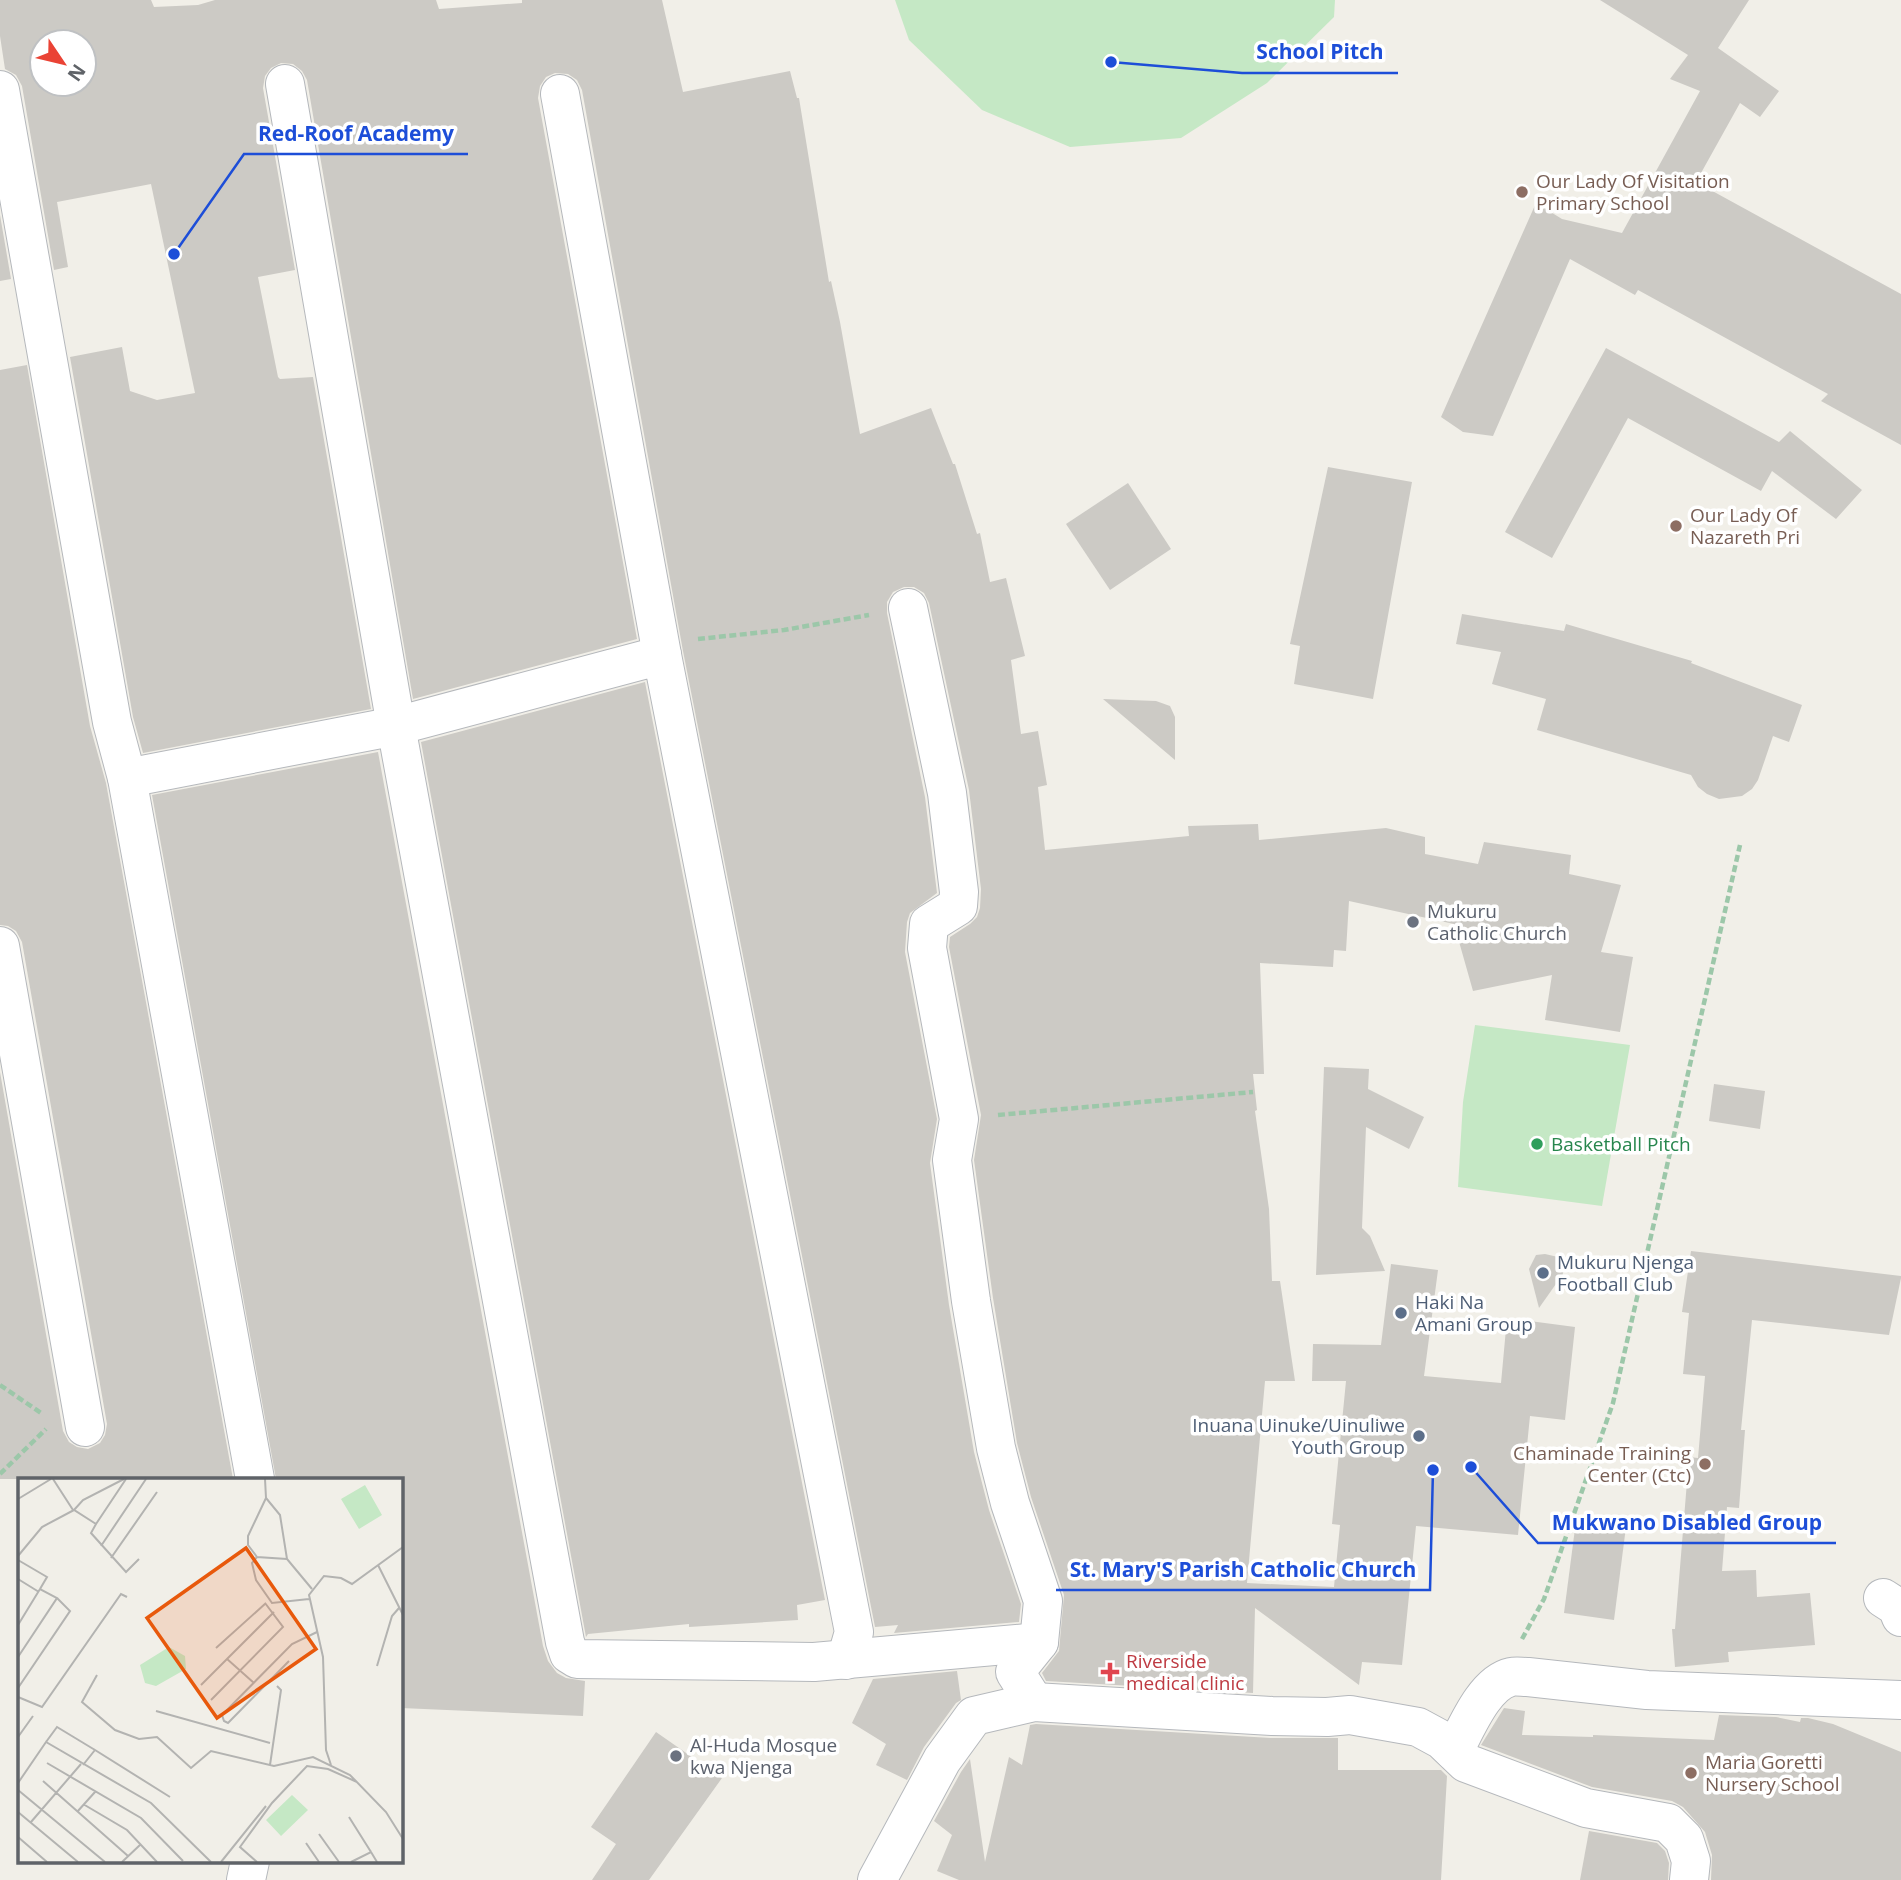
<svg xmlns="http://www.w3.org/2000/svg" width="1901" height="1880" font-family="'Open Sans',sans-serif">
  <rect width="100%" height="100%" fill="#f1efe8"/>
  <g fill="#c5e8c5">
    <path d="M895,0H1335L1334,17L1267,83L1181,138L1070,147L982,110L909,40Z"/>
    <path d="M1475,1025L1630,1045L1602,1206L1458,1187L1463,1102Z"/>
  </g>
  <g fill="#cccac5" fill-rule="evenodd">
    <path d="M0,0H151L154,7L198,5L215,0H436L439,9L522,3V0H662L683,92L790,71L797,98H799L829,282L831,281L840,322L860,434L931,408L953,464H955L977,534L980,533L990,582L1006,578L1025,656L1011,660L1021,734L1038,731L1047,785L1038,787L1045,850L1189,836L1188,826L1258,824L1259,840L1386,828L1425,837V854L1478,864L1484,842L1571,855L1569,874L1621,885L1601,952L1633,957L1620,1032L1545,1020L1552,975L1473,991L1454,924L1349,901L1346,951L1334,950L1333,967L1260,963L1264,1074H1253L1257,1110L1255,1111L1269,1209L1272,1281H1280L1295,1381H1265L1247,1583L1334,1587L1340,1525L1332,1524L1346,1381H1312L1313,1344L1381,1345L1391,1264L1438,1270L1424,1376L1501,1383L1507,1318L1575,1327L1565,1420L1530,1416L1518,1535L1416,1526L1402,1665L1362,1662L1359,1685L1255,1608L1253,1693L1046,1681L1042,1673L1059,1651L1064,1595L1031,1497L1017,1443L993,1298L974,1160L981,1115L949,947L950,937L970,924L977,917L980,908L981,889L969,790L929,603L924,593L914,587H904L893,592L887,602V613L925,797L937,893L910,913L907,922L905,952L937,1119L930,1163L949,1305L974,1452L989,1510L1021,1604L1019,1622L894,1633L898,1625L875,1627L683,651L582,90L577,80L568,74L555,73L546,77L540,86L538,98L637,639L413,699L307,80L302,71L293,64L281,63L271,68L265,76L263,88L295,270L258,277L278,377L280,379L313,377L371,709L143,753L133,717L70,357L122,347L130,391L157,400L195,393L151,184L57,202L68,267L54,270L22,86L16,75L5,69L0,36ZM42,42H84V84H42Z"/>
    <path d="M1600,0H1749L1718,48L1779,91L1760,117L1740,103L1696,182L1901,294V445L1821,401L1828,394L1638,290L1635,295L1570,259L1493,436L1463,432L1441,417L1536,203L1562,219L1622,233L1700,91L1670,79L1688,55Z"/>
    <path d="M0,215L11,279L0,281Z"/>
    <path d="M1606,348L1779,442L1790,431L1862,490L1836,519L1772,471L1761,491L1628,418L1552,558L1505,532Z"/>
    <path d="M27,365L90,726L106,783L233,1479H0V1072L63,1431L69,1442L77,1447L88,1449L100,1443L105,1435L107,1424L22,942L16,931L8,926L0,925V370Z"/>
    <path d="M1328,467L1412,482L1373,699L1294,684L1300,646L1290,644Z"/>
    <path d="M1128,483L1171,549L1110,590L1066,524Z"/>
    <path d="M1462,614L1564,631L1566,624L1692,661L1691,663L1802,705L1789,742L1773,736L1758,780L1752,789L1742,796L1719,799L1707,794L1698,787L1691,775L1537,730L1546,699L1492,684L1501,652L1456,644Z"/>
    <path d="M645,682L825,1600L797,1605L798,1620L689,1627V1624L588,1634L586,1637L421,742Z"/>
    <path d="M1103,699L1156,701L1170,706L1175,717V760Z"/>
    <path d="M378,752L543,1646L548,1661L557,1673L566,1678L585,1681L583,1716L401,1708V1479H276L152,795Z"/>
    <path d="M1324,1067L1369,1069L1368,1089L1424,1117L1409,1149L1366,1127L1362,1228L1370,1236L1385,1271L1316,1275Z"/>
    <path d="M1714,1084L1765,1091L1760,1129L1709,1121Z"/>
    <path d="M1691,1251L1901,1276V1278L1889,1335L1752,1320L1741,1430H1745L1739,1508L1727,1507L1722,1571L1756,1570L1757,1597L1810,1593L1815,1645L1728,1652L1729,1662L1675,1667L1672,1629H1675L1689,1457L1698,1458L1705,1376L1683,1374L1689,1313L1682,1312Z"/>
    <path d="M1545,1254L1558,1257L1563,1274L1539,1308L1529,1269L1536,1255Z"/>
    <path d="M1576,1521L1626,1527L1614,1620L1564,1613Z"/>
    <path d="M957,1671L961,1700L956,1703L924,1747L907,1780L876,1765L886,1744L852,1723L873,1679Z"/>
    <path d="M1504,1708L1525,1711L1522,1735L1593,1737V1735L1714,1740L1719,1715L1776,1717L1800,1722L1801,1718H1808L1833,1724L1901,1752V1880H1711L1712,1855L1705,1832L1683,1807L1672,1801L1592,1787L1481,1745Z"/>
    <path d="M1036,1724L1271,1738H1338V1770H1441L1447,1776L1441,1880H959L937,1871L952,1835L934,1821L961,1772L970,1759L985,1862L1009,1757L1022,1765L1030,1725Z"/>
    <path d="M656,1732L722,1778L649,1880H592L616,1844L591,1827Z"/>
    <path d="M1589,1831L1657,1843L1665,1851L1669,1863L1668,1880H1580Z"/>
  </g>
  <g fill="none" stroke-linecap="round" stroke-linejoin="round">
    <defs>
      <g id="minor">
        <path d="M285,84L396,726L565,1642L569,1654L577,1659L814,1662L1039,1642"/>
        <path d="M0,90L112,722L127,778L255,1479"/>
        <path d="M560,94L662,655"/>
        <path d="M908,608L947,793L959,892L958,906L929,924L927,948L959,1119L952,1160L971,1301L996,1448L1010,1503L1043,1601L1039,1642L1015,1672L1034,1702"/>
        <path d="M127,778L396,726L662,655L854,1632L846,1660"/>
        <path d="M0,946L85,1427"/>
        <path d="M1883,1598L1897,1607L1901,1617"/>
        <path d="M1454,1751C1466,1729 1484,1683 1511,1677C1516,1676 1522,1677 1528,1677L1647,1690L1901,1700"/>
        <path d="M246,1880L250,1861"/>
        <path d="M877,1880L942,1760L974,1716L1034,1702L1272,1716L1327,1717L1350,1715L1418,1727L1442,1740L1466,1763L1586,1808L1668,1823L1684,1839L1691,1861L1689,1880"/>
      </g>
    </defs>
    <use href="#minor" stroke="#b5b8bc" stroke-width="40"/>
    <g stroke="#9cc7a9" stroke-width="4.5" stroke-dasharray="7 3.5" stroke-linecap="butt">
      <path d="M698,639L784,630L869,615"/>
      <path d="M998,1115L1253,1092"/>
      <path d="M0,1385L41,1413"/>
      <path d="M0,1474L46,1429"/>
      <path d="M1522,1639L1544,1599L1613,1403L1740,845"/>
    </g>
    <use href="#minor" stroke="#fff" stroke-width="38"/>
  </g>
  <g fill="#8d6e63" stroke="#fff" stroke-width="2.5">
    <circle cx="1522" cy="192" r="7"/>
    <circle cx="1676" cy="526" r="7"/>
    <circle cx="1705" cy="1464" r="7"/>
    <circle cx="1691" cy="1773" r="7"/>
  </g>
  <g fill="#6b7280" stroke="#fff" stroke-width="2.5">
    <circle cx="1413" cy="922" r="7"/>
    <circle cx="676" cy="1756" r="7"/>
  </g>
  <circle fill="#2e9e5b" stroke="#fff" stroke-width="2.5" cx="1537" cy="1144" r="7"/>
  <g fill="#5c6f8a" stroke="#fff" stroke-width="2.5">
    <circle cx="1543" cy="1273" r="7"/>
    <circle cx="1401" cy="1313" r="7"/>
    <circle cx="1419" cy="1436" r="7"/>
  </g>
  <path fill="#e0444e" stroke="#fff" stroke-width="2.5" d="M1106.5 1661.5h7v7h7v7h-7v7h-7v-7h-7v-7h7z"/>
  <g text-anchor="middle" dominant-baseline="central" stroke-width="7" stroke-linejoin="round" paint-order="stroke">
    <g font-size="19" fill="#785e54" stroke="#fff" text-anchor="start">
      <text x="1536" y="181">Our Lady Of Visitation<tspan x="1536" dy="22">Primary School</tspan></text>
      <text x="1690" y="515">Our Lady Of<tspan x="1690" dy="22">Nazareth Pri</tspan></text>
      <text x="1691" y="1453" text-anchor="end">Chaminade Training<tspan x="1691" dy="22">Center (Ctc)</tspan></text>
      <text x="1705" y="1762">Maria Goretti<tspan x="1705" dy="22">Nursery School</tspan></text>
    </g>
    <g font-size="19" fill="#5b616d" stroke="#fff" text-anchor="start">
      <text x="1427" y="911">Mukuru<tspan x="1427" dy="22">Catholic Church</tspan></text>
      <text x="690" y="1745">Al-Huda Mosque<tspan x="690" dy="22">kwa Njenga</tspan></text>
    </g>
    <g font-size="19" fill="#27864d" stroke="#fff" text-anchor="start">
      <text x="1551" y="1144">Basketball Pitch</text>
    </g>
    <g font-size="19" fill="#4e5e75" stroke="#fff" text-anchor="start">
      <text x="1557" y="1262">Mukuru Njenga<tspan x="1557" dy="22">Football Club</tspan></text>
      <text x="1415" y="1302">Haki Na<tspan x="1415" dy="22">Amani Group</tspan></text>
      <text x="1405" y="1425" text-anchor="end">Inuana Uinuke/Uinuliwe<tspan x="1405" dy="22">Youth Group</tspan></text>
    </g>
    <g font-size="19" fill="#be3a42" stroke="#fff" text-anchor="start">
      <text x="1126" y="1661">Riverside<tspan x="1126" dy="22">medical clinic</tspan></text>
    </g>
  </g>
  <g transform="translate(18 1478)">
    <rect width="385" height="385" fill="#f1efe8"/>
    <path d="M347,7L364,37L341,51L323,21ZM151,169L167,178L168,191L138,208L127,205L122,187ZM274,317L290,332L263,358L248,342Z" fill="#c5e8c5"/>
    <path fill="none" stroke="#b3b3b1" stroke-width="2" d="M35,1L55,32M247,1L248,20L230,58V67L239,79L269,81M248,20L262,37L269,81L294,111M0,21L33,1M56,32L65,22L106,1M78,46L108,1M83,68L128,1M0,78L24,49L56,32L78,46L73,55L108,94L121,81M239,79L234,85L238,102L254,125L291,121M93,80L139,14M0,82L29,99L22,111M360,87L385,137M0,101L21,114M0,147L22,111L39,120L0,179M198,170L248,125M271,183L210,245L206,243L204,237L274,166L299,154M359,188L374,138L381,130M79,197L64,224L97,252L121,261L139,259L173,290L193,273L256,288L295,279L332,297L368,334L385,361M236,205L209,181L256,134M183,207L209,181M0,210L52,133L39,120M0,219L24,229L103,116L109,119M193,222L265,149L247,125M138,233L252,265M0,259L15,238M28,264L39,249L77,272M29,285L123,340L165,383M65,287L77,272L152,319M252,287L263,212L259,208M313,287L308,272L305,179L291,117L306,98L323,100L334,106L385,69M25,303L110,378M0,305L28,264L133,325L193,384M0,312L87,384M65,326L109,352L139,384M0,334L60,384M59,334L77,314M331,339L353,374M13,344L63,286M301,356L321,384M0,359L29,384M288,365L301,384M104,384L123,366M203,384L248,328M239,384L222,369L254,325L289,288L310,291L339,304M333,384L353,374L359,384"/>
    <path fill="#e8590c" fill-opacity="0.15" stroke="#e8590c" stroke-width="3.5" d="M228,70L298,171L199,240L129,140Z"/>
    <rect width="385" height="385" fill="none" stroke="#5f6368" stroke-width="3.5"/>
  </g>
  <path fill="none" stroke="#1d4ed8" stroke-width="2.5" d="M1111 62L1242 73H1398M174 254L244 154H468M1471 1467L1538 1543H1836M1433 1470L1430 1590H1056"/>
  <g fill="#1d4ed8" stroke="#fff" stroke-width="2.5">
    <circle cx="1111" cy="62" r="7"/>
    <circle cx="174" cy="254" r="7"/>
    <circle cx="1471" cy="1467" r="7"/>
    <circle cx="1433" cy="1470" r="7"/>
  </g>
  <g font-size="21" text-anchor="middle" font-weight="bold" fill="#1d4ed8" stroke="#fff" stroke-width="7" stroke-linejoin="round" paint-order="stroke">
    <text x="1320" y="59">School Pitch</text>
    <text x="356" y="141">Red-Roof Academy</text>
    <text x="1687" y="1530">Mukwano Disabled Group</text>
    <text x="1243" y="1577">St. Mary'S Parish Catholic Church</text>
  </g>
  <g transform="translate(63 63) rotate(125)"><circle r="33" fill="#ffffff" stroke="#bfc1c3" stroke-width="2"/>
  <path d="M0-5L12 26L0 18L-12 26Z" fill="#ea4335"/>
  <text y="-10" font-size="19" font-weight="bold" text-anchor="middle" fill="#5f6368">N</text>
  </g>
</svg>
